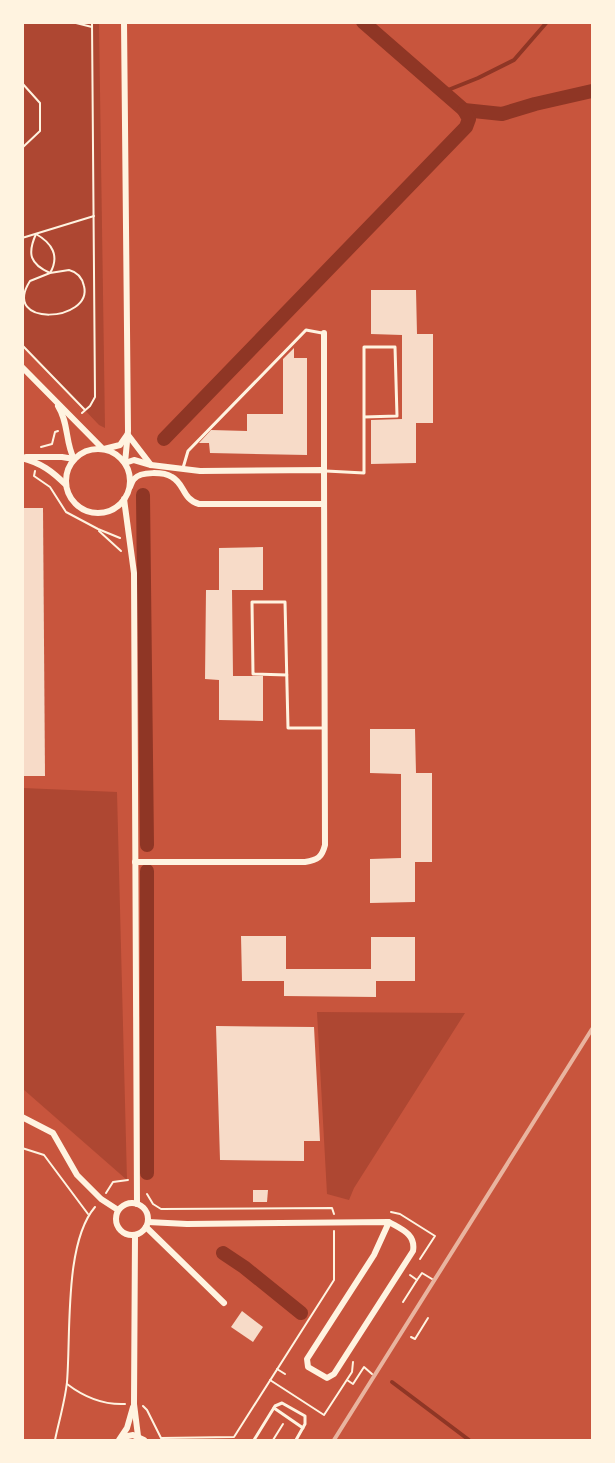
<svg xmlns="http://www.w3.org/2000/svg" width="615" height="1463" font-family="'Asap Condensed',sans-serif">
  <rect width="100%" height="100%" fill="#c8553d"/>
  <g fill="#ae4732">
    <path d="M23,23H99L105,428L99,425L23,345Z"/>
    <path d="M23,788L117,792L127,1180L23,1089Z"/>
    <path d="M317,1012L465,1013L354,1188L349,1200L327,1194Z"/>
  </g>
  <g fill="none" stroke-linecap="round" stroke-linejoin="round">
    <g stroke="#8f3625" stroke-width="4">
      <path d="M443,92L478,78L514,60L547,22"/>
      <path d="M392,1382L469,1440"/>
    </g>
    <g stroke="#8f3625" stroke-width="14">
      <path d="M363,22L464,110L502,114L535,104L592,91"/>
      <path d="M164,439L466,127L469,119L464,110"/>
      <path d="M143,495L147,845"/>
      <path d="M147,871V1173"/>
      <path d="M223,1253L244,1267L301,1313"/>
    </g>
  </g>
  <g fill="#f7dbc8">
    <path d="M371,290H416L417,334H433V423H416V463L371,464V420L402,419V335L371,334Z"/>
    <path d="M294,348V358H307V455L210,453L209,443H199L211,430L247,431V414H283V359Z"/>
    <path d="M22,508H43L45,776H22Z"/>
    <path d="M263,547V590H232L233,676H263V721L219,720V680L205,679L206,590H219V548Z"/>
    <path d="M370,729H415L416,773H432V862H415V902L370,903V859L401,858V774L370,773Z"/>
    <path d="M241,936H286V969H371V937H415V981H376V997L284,996V981H242Z"/>
    <path d="M216,1026L314,1027L320,1141H304V1161L220,1160Z"/>
    <path d="M253,1190H268L267,1202H253Z"/>
    <path d="M242,1311L263,1327L253,1342L231,1327Z"/>
  </g>
  <g fill="none" stroke-linecap="round" stroke-linejoin="round">
    <g stroke="#fff3e0" stroke-width="2">
      <path d="M72,22L92,27"/>
      <path d="M22,83L40,103V131L22,148"/>
      <path d="M36,234C52,243 60,256 50,273C30,264 27,254 36,234Z"/>
      <path d="M22,238L94,216"/>
      <path d="M69,270C77,272 82,277 84,286C93,322 0,328 30,281L50,273Z"/>
      <path d="M22,345L85,410"/>
      <path d="M82,413L90,406L95,397L92,22"/>
      <path d="M41,447L52,444L55,432L58,431"/>
      <path d="M35,471L34,476L50,487L66,512L98,529L120,538"/>
      <path d="M99,531L121,551"/>
      <path d="M22,1148L44,1155L88,1214"/>
      <path d="M106,1193L113,1182L128,1180"/>
      <path d="M147,1194L153,1204L161,1209L332,1208L334,1214"/>
      <path d="M391,1212L400,1214L435,1236L420,1259"/>
      <path d="M410,1275L417,1280L422,1273L432,1279"/>
      <path d="M403,1302L417,1280"/>
      <path d="M411,1337L415,1339L428,1318"/>
      <path d="M277,1369L285,1374"/>
      <path d="M270,1380L324,1415L352,1372L353,1362"/>
      <path d="M347,1380L353,1384L364,1367L372,1374"/>
      <path d="M67,1384C84,1397 104,1405 125,1404"/>
      <path d="M143,1406L147,1410L161,1438L234,1437L334,1280V1231"/>
      <path d="M55,1440C59,1421 65,1401 67,1382C71,1334 64,1243 95,1207"/>
      <path d="M273,1440L283,1424"/>
    </g>
    <g stroke="#fff3e0" stroke-width="3">
      <path d="M183,468L188,451L306,330L322,333"/>
      <path d="M326,471L364,473V347H395L397,416L364,417"/>
      <path d="M287,675L253,674L252,602H285L288,728H324"/>
      <path d="M274,1408L303,1428"/>
      <path d="M254,1440L275,1406L282,1403L305,1416V1424L296,1440"/>
    </g>
    <g stroke="#fff3e0" stroke-width="6">
      <path d="M124,22L128,431L125,463"/>
      <path d="M324,333V470"/>
      <path d="M22,367L103,449"/>
      <path d="M58,406C69,423 65,442 74,459"/>
      <path d="M128,435L151,465"/>
      <circle cx="98" cy="481" r="32"/>
      <path d="M104,449L120,445L127,435"/>
      <path d="M26,457H62L74,459"/>
      <path d="M22,458C41,463 52,471 66,485"/>
      <path d="M125,463L134,460L151,465L200,471L324,470L325,845C322,857 318,860 305,862H135"/>
      <path d="M130,487C131,485 132,481 134,479C141,471 164,472 172,477C185,484 182,499 199,504H324"/>
      <path d="M124,499L134,573L137,1204"/>
      <path d="M22,1117L53,1133L77,1175L101,1199L118,1210"/>
      <circle cx="132" cy="1219" r="16"/>
      <path d="M148,1222L187,1224L389,1222C401,1229 416,1234 413,1251L334,1374L327,1378L308,1367L307,1359L374,1255L389,1222"/>
      <path d="M146,1227L224,1303"/>
      <path d="M135,1235L134,1404L138,1436"/>
      <path d="M123,1437L133,1435L144,1440"/>
      <path d="M119,1440L127,1428L133,1407"/>
    </g>
    <path stroke="#e9b49f" stroke-width="4" d="M334,1440L592,1029"/>
  </g>
  <rect width="615" height="1463" fill="none" stroke="#fff3e0" stroke-width="48"/>
</svg>
